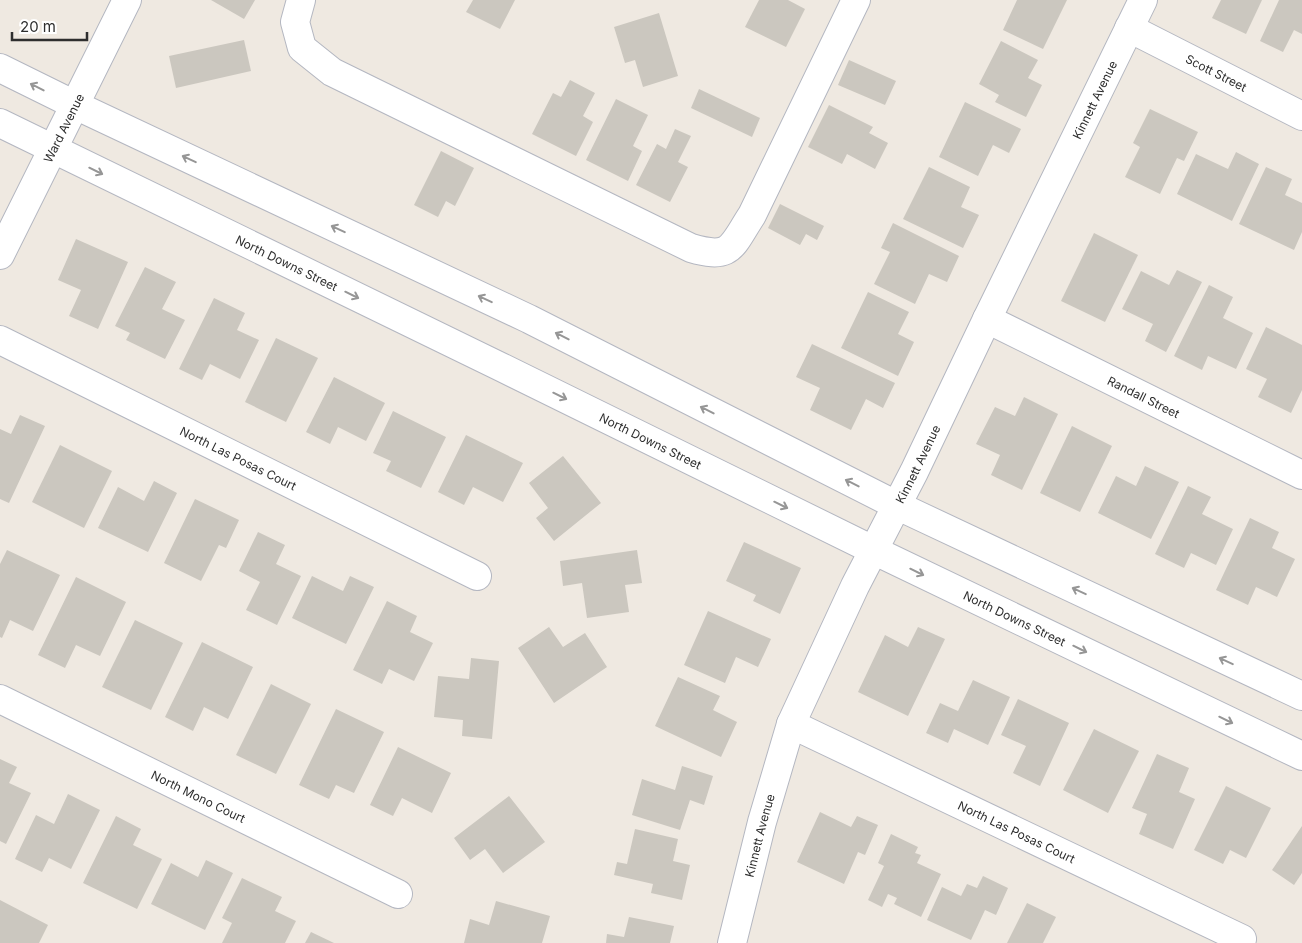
<svg xmlns="http://www.w3.org/2000/svg" width="1302" height="943" font-family="Inter,sans-serif">
  <rect width="100%" height="100%" fill="#efe9e1"/>
  <g fill="#cbc7bf">
    <path d="M211,0H255L244,19Z"/>
    <path d="M473,0H515L500,29L466,12Z"/>
    <path d="M759,0H788L805,9L786,47L745,27Z"/>
    <path d="M1017,0H1067L1043,49L1003,30Z"/>
    <path d="M1221,0H1262L1246,34L1212,18Z"/>
    <path d="M1279,0H1302V34L1294,30L1283,52L1260,41Z"/>
    <path d="M659,13L678,76L643,87L635,60L625,63L614,27Z"/>
    <path d="M244,40L251,71L176,88L169,56Z"/>
    <path d="M1001,41L1038,60L1028,78L1042,85L1026,117L995,102L999,95L979,84Z"/>
    <path d="M849,60L896,81L885,105L838,85Z"/>
    <path d="M570,80L595,93L583,116L593,122L576,156L532,134L553,93L561,97Z"/>
    <path d="M699,89L760,118L752,137L691,108Z"/>
    <path d="M616,99L648,115L633,146L642,151L628,181L586,160Z"/>
    <path d="M965,102L1021,129L1009,153L993,145L978,176L939,157Z"/>
    <path d="M829,105L873,127L869,133L888,143L875,169L847,154L842,164L808,147Z"/>
    <path d="M1150,109L1198,132L1184,161L1177,158L1160,194L1125,177L1140,147L1133,143Z"/>
    <path d="M675,129L691,136L678,162L688,167L670,202L636,185L657,144L666,149Z"/>
    <path d="M441,151L474,168L455,206L446,201L438,217L414,205Z"/>
    <path d="M1236,152L1259,164L1232,221L1177,194L1196,154L1228,169Z"/>
    <path d="M929,167L970,187L961,207L979,215L963,248L903,219Z"/>
    <path d="M1266,167L1292,179L1285,195L1302,203V232L1294,250L1239,224Z"/>
    <path d="M780,204L824,226L817,240L806,234L800,245L768,228Z"/>
    <path d="M893,223L959,256L947,282L929,274L915,304L874,284L890,252L881,248Z"/>
    <path d="M1094,233L1138,255L1105,322L1061,301Z"/>
    <path d="M76,239L128,262L98,329L69,316L81,290L58,280Z"/>
    <path d="M145,267L176,282L162,309L185,320L165,359L126,340L130,333L115,326Z"/>
    <path d="M1177,270L1202,282L1166,352L1145,341L1153,324L1122,309L1141,271L1169,285Z"/>
    <path d="M1209,285L1233,297L1223,318L1253,333L1236,369L1208,356L1202,370L1174,356Z"/>
    <path d="M868,292L909,312L898,334L914,342L898,376L841,348Z"/>
    <path d="M214,298L245,313L237,330L259,340L240,379L210,364L202,380L179,369Z"/>
    <path d="M1266,327L1302,345V390L1291,413L1258,397L1267,379L1246,369Z"/>
    <path d="M276,338L318,358L286,422L245,402Z"/>
    <path d="M812,344L895,383L883,408L866,399L851,430L810,410L820,388L796,377Z"/>
    <path d="M334,377L385,403L366,441L338,427L330,444L306,432Z"/>
    <path d="M1024,397L1058,414L1022,490L991,475L1000,455L976,444L995,407L1015,416Z"/>
    <path d="M393,411L446,437L421,488L386,471L391,461L373,453Z"/>
    <path d="M20,415L45,426L9,503L0,499V429L11,434Z"/>
    <path d="M1072,426L1112,446L1080,512L1040,493Z"/>
    <path d="M466,435L523,463L503,502L473,487L464,505L438,492Z"/>
    <path d="M60,445L112,471L84,528L32,502Z"/>
    <path d="M563,456L601,503L554,541L536,518L548,508L529,483Z"/>
    <path d="M1145,466L1179,482L1151,539L1098,513L1116,476L1136,486Z"/>
    <path d="M154,481L177,493L148,552L98,528L118,487L144,501Z"/>
    <path d="M1188,486L1211,497L1202,514L1233,529L1216,565L1191,553L1184,568L1155,554Z"/>
    <path d="M195,499L239,520L226,548L219,545L201,581L164,563Z"/>
    <path d="M1250,518L1279,532L1272,548L1295,559L1277,597L1256,587L1248,605L1216,590Z"/>
    <path d="M258,532L285,545L276,564L301,576L277,625L246,610L260,582L239,571Z"/>
    <path d="M744,542L801,568L780,614L753,601L756,595L726,581Z"/>
    <path d="M7,550L60,575L33,631L10,620L2,638L0,637V564Z"/>
    <path d="M637,550L642,583L625,585L629,612L587,618L582,583L563,586L560,561Z"/>
    <path d="M312,576L343,591L350,576L374,587L346,644L292,618Z"/>
    <path d="M76,577L126,602L100,656L76,645L65,668L38,655Z"/>
    <path d="M387,601L417,616L410,632L433,643L414,681L389,669L382,684L353,670Z"/>
    <path d="M708,611L771,639L758,667L736,657L725,683L684,665Z"/>
    <path d="M135,620L183,643L151,710L102,687Z"/>
    <path d="M549,627L563,647L585,633L607,667L554,703L518,648Z"/>
    <path d="M918,627L945,639L908,716L858,692L885,635L908,647Z"/>
    <path d="M202,642L253,667L228,719L204,707L193,731L165,717Z"/>
    <path d="M471,658L499,661L492,739L462,736L463,720L434,717L438,676L469,679Z"/>
    <path d="M678,677L720,696L713,710L737,722L721,757L655,726Z"/>
    <path d="M973,680L1010,697L988,745L954,729L948,743L926,733L940,703L958,711Z"/>
    <path d="M271,684L311,704L276,774L236,755Z"/>
    <path d="M1018,699L1069,723L1040,786L1013,773L1026,746L1001,735Z"/>
    <path d="M336,709L384,732L354,793L336,785L329,799L299,785Z"/>
    <path d="M1094,729L1139,751L1108,813L1063,790Z"/>
    <path d="M398,747L451,773L432,813L402,798L393,816L370,805Z"/>
    <path d="M1157,754L1189,768L1179,792L1195,799L1173,849L1139,834L1147,814L1132,808Z"/>
    <path d="M0,759L17,767L9,783L31,793L6,844L0,841Z"/>
    <path d="M682,766L713,776L704,805L690,800L680,830L632,815L642,779L675,790Z"/>
    <path d="M1226,786L1271,808L1246,858L1230,850L1223,864L1194,850Z"/>
    <path d="M68,794L100,810L71,869L49,858L42,872L15,859L36,815L54,824Z"/>
    <path d="M509,796L545,842L503,873L485,849L470,860L454,838Z"/>
    <path d="M820,812L851,827L857,816L878,825L865,855L858,852L844,884L797,862Z"/>
    <path d="M116,816L141,829L133,845L162,859L137,909L83,883Z"/>
    <path d="M1302,826V873L1294,885L1272,870Z"/>
    <path d="M635,829L678,839L673,861L690,865L682,900L651,893L653,884L614,875L617,862L627,864Z"/>
    <path d="M891,834L918,847L915,853L921,855L917,863L941,874L921,917L894,904L897,898L888,894L882,907L868,900L884,866L878,863Z"/>
    <path d="M206,860L233,873L205,930L151,904L171,863L198,877Z"/>
    <path d="M983,876L1008,888L996,915L985,910L971,940L927,920L942,887L961,896L967,884L977,888Z"/>
    <path d="M242,878L282,897L275,911L296,921L285,943H222L232,923L222,918Z"/>
    <path d="M0,900L48,925L39,943H0Z"/>
    <path d="M496,901L550,916L542,943H464L470,919L489,925Z"/>
    <path d="M1027,903L1056,917L1043,943H1007Z"/>
    <path d="M629,917L674,926L670,943H606L607,934L624,937Z"/>
    <path d="M311,932L334,943H305Z"/>
  </g>
  <g fill="none" stroke-linecap="round" stroke-linejoin="round">
    <defs>
      <g id="minor">
        <path d="M301,0L295,22L302,48L332,72L691,248C732,260 731,247 752,215L856,0"/>
        <path id="s1" d="M1129,28L1302,116"/>
        <path id="s2" d="M987,319L1302,475"/>
        <path id="s3" d="M0,340L477,576"/>
        <path id="s4" d="M0,699L398,894"/>
        <path id="s5" d="M791,724L1242,939"/>
        <path id="s6" d="M732,943L762,822L791,724L855,586L914,472L987,319L1143,0"/>
      </g>
      <g id="tertiary">
        <path d="M0,68L75,105L529,319L896,505L1302,696"/>
        <path id="s7" d="M0,123L501,367L873,550L1302,756"/>
        <path id="s8" d="M0,255L127,0"/>
      </g>
    </defs>
    <use href="#minor" stroke="#b4b7c1" stroke-width="30"/>
    <use href="#tertiary" stroke="#b4b7c1" stroke-width="30"/>
    <use href="#minor" stroke="#fff" stroke-width="28"/>
    <use href="#tertiary" stroke="#fff" stroke-width="28"/>
  </g>
  <defs><path id="oneway-shaft" d="M-6 0H5M1.5-3L5.5 0L1.5 3" fill="none" stroke-width="1.6" stroke-linecap="round" stroke-linejoin="round" transform="scale(1.25)"/></defs>
  <g stroke="#969696">
    <use href="#oneway-shaft" transform="translate(37 87) rotate(-153)"/>
    <use href="#oneway-shaft" transform="translate(189 159) rotate(-155)"/>
    <use href="#oneway-shaft" transform="translate(96 171) rotate(26)"/>
    <use href="#oneway-shaft" transform="translate(338 229) rotate(-155)"/>
    <use href="#oneway-shaft" transform="translate(352 295) rotate(26)"/>
    <use href="#oneway-shaft" transform="translate(485 299) rotate(-155)"/>
    <use href="#oneway-shaft" transform="translate(562 336) rotate(-153)"/>
    <use href="#oneway-shaft" transform="translate(560 396) rotate(26)"/>
    <use href="#oneway-shaft" transform="translate(707 410) rotate(-153)"/>
    <use href="#oneway-shaft" transform="translate(852 483) rotate(-153)"/>
    <use href="#oneway-shaft" transform="translate(781 505) rotate(26)"/>
    <use href="#oneway-shaft" transform="translate(917 572) rotate(26)"/>
    <use href="#oneway-shaft" transform="translate(1079 591) rotate(-155)"/>
    <use href="#oneway-shaft" transform="translate(1080 649) rotate(26)"/>
    <use href="#oneway-shaft" transform="translate(1226 661) rotate(-155)"/>
    <use href="#oneway-shaft" transform="translate(1226 720) rotate(26)"/>
  </g>
  <g text-anchor="middle" dominant-baseline="central" stroke-width="5" stroke-linejoin="round" paint-order="stroke">
    <g font-size="12" fill="#2e2e2e" stroke="#fff">
      <text stroke="none"><textPath href="#s1" startOffset="98">Scott Street</textPath></text>
      <text stroke="none"><textPath href="#s6" startOffset="921">Kinnett Avenue</textPath></text>
      <text stroke="none"><textPath href="#s8" startOffset="142">Ward Avenue</textPath></text>
      <text stroke="none"><textPath href="#s7" startOffset="319">North Downs Street</textPath></text>
      <text stroke="none"><textPath href="#s2" startOffset="175">Randall Street</textPath></text>
      <text stroke="none"><textPath href="#s7" startOffset="724">North Downs Street</textPath></text>
      <text stroke="none"><textPath href="#s3" startOffset="266">North Las Posas Court</textPath></text>
      <text stroke="none"><textPath href="#s6" startOffset="516">Kinnett Avenue</textPath></text>
      <text stroke="none"><textPath href="#s7" startOffset="1129">North Downs Street</textPath></text>
      <text stroke="none"><textPath href="#s4" startOffset="221">North Mono Court</textPath></text>
      <text stroke="none"><textPath href="#s5" startOffset="250">North Las Posas Court</textPath></text>
      <text stroke="none"><textPath href="#s6" startOffset="111">Kinnett Avenue</textPath></text>
    </g>
  </g>
  <path d="M12 32v8h75v-8" fill="none" stroke="#2e2e2e" stroke-width="2.5"/>
  <text x="20" y="32" font-size="15" fill="#2e2e2e" stroke="#ffffff" stroke-width="4" paint-order="stroke">20 m</text>
</svg>
